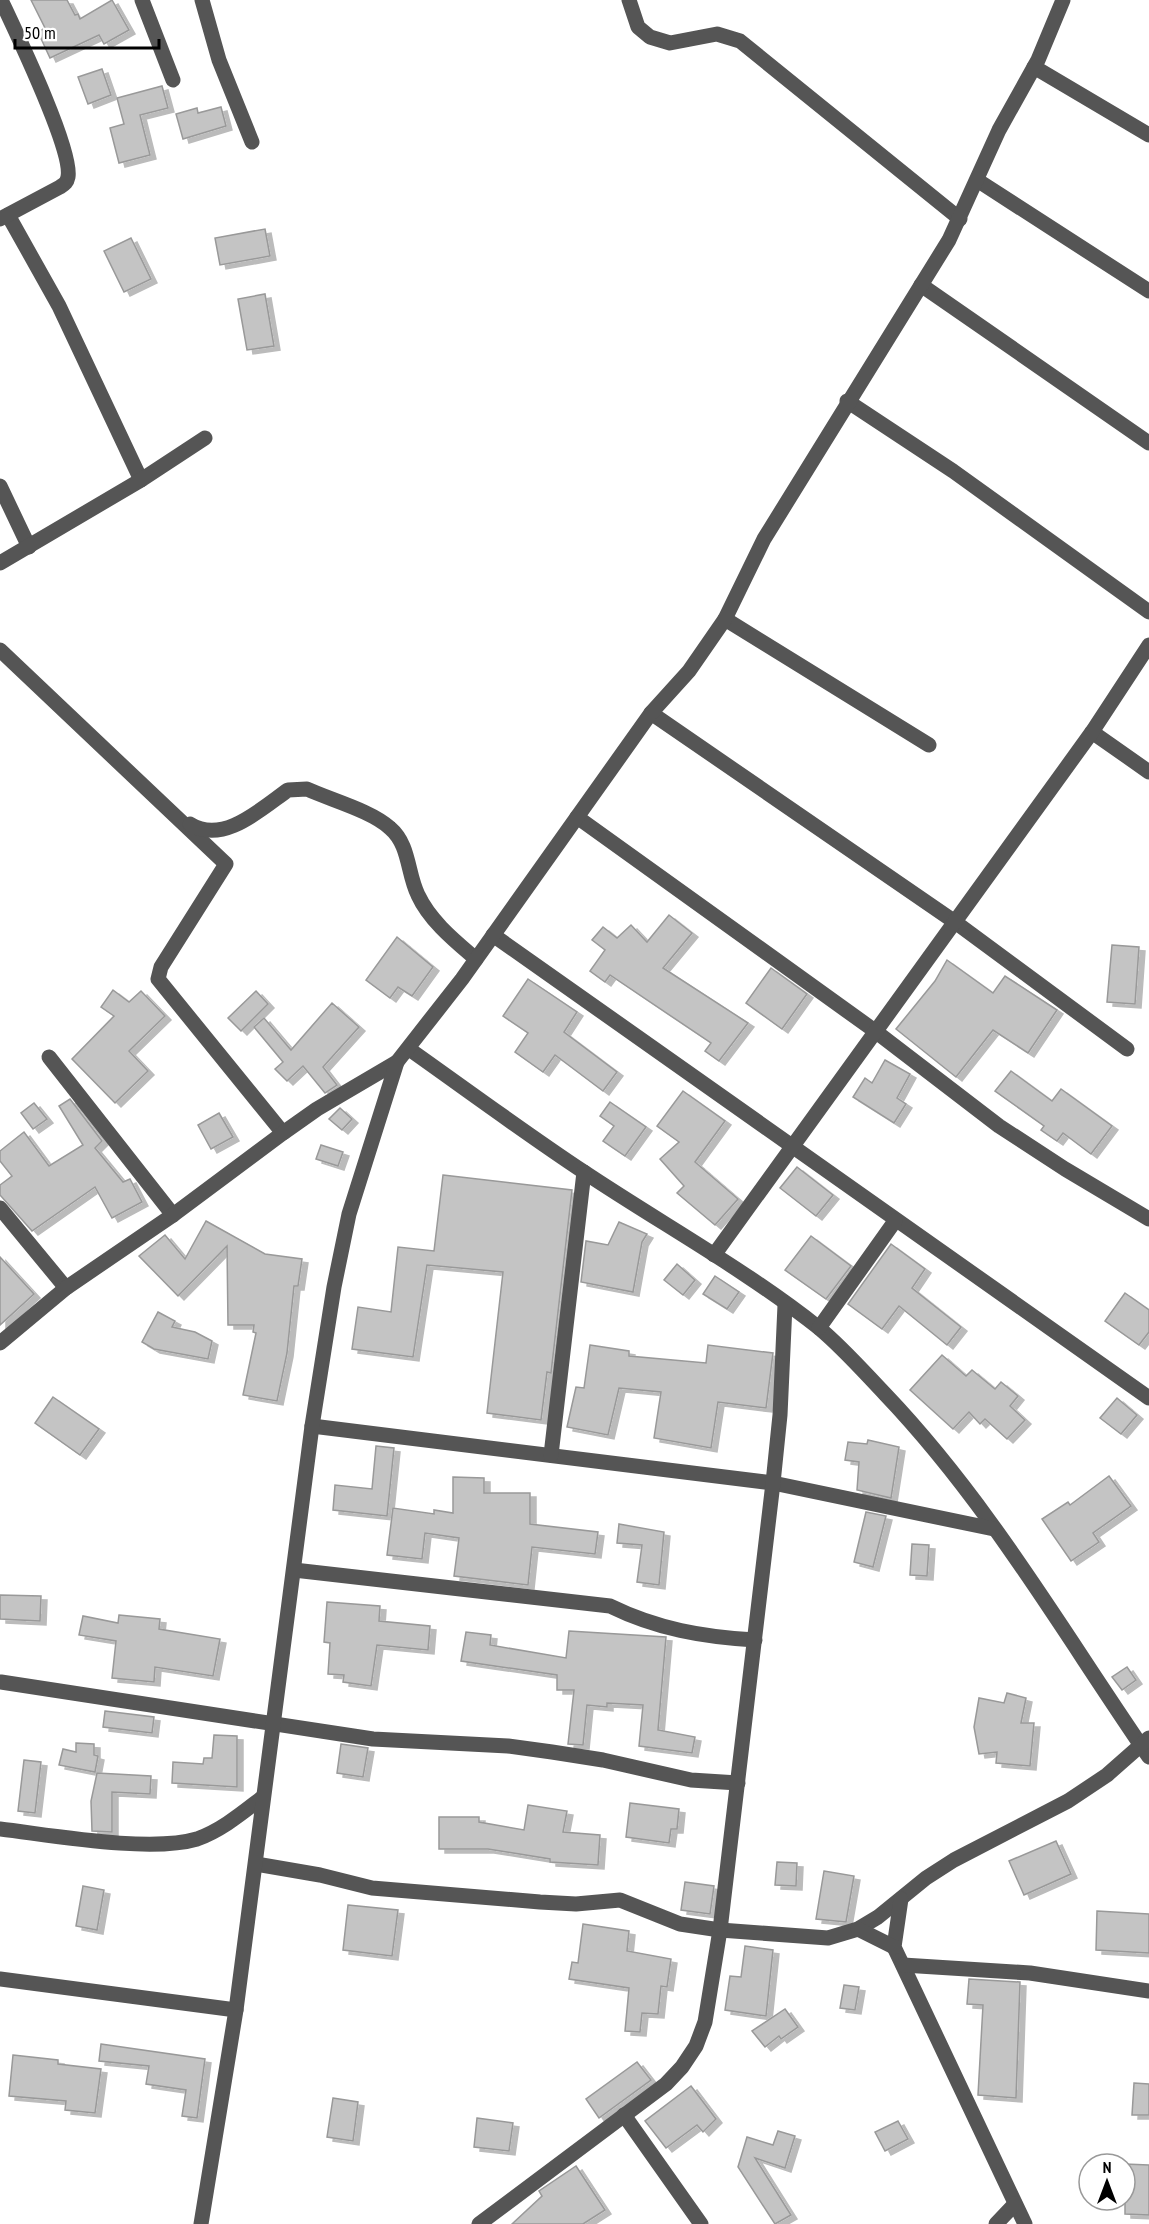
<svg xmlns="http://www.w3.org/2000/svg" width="1149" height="2224" font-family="'PT Sans Narrow',sans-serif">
  <defs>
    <filter id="shadow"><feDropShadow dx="6" dy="4" stdDeviation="0" flood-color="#0004"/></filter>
  </defs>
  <rect width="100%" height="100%" fill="#fff"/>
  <g fill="#c4c4c4" stroke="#999" stroke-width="1.5" filter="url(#shadow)">
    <path d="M31,0H67L75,15L78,14L80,19L112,0L129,30L104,44L99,35L50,58L38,32L45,28Z"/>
    <path d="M102,69L111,95L88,104L78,77Z"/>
    <path d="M162,86L168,108L140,115L150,155L119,163L110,128L124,124L117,98Z"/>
    <path d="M221,107L226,126L183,139L176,114L197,108L198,113Z"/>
    <path d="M265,229L270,256L220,265L215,238Z"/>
    <path d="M131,238L151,279L124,292L104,251Z"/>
    <path d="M265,294L274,346L247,350L238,299Z"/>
    <path d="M669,915L692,933L663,968L748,1023L719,1061L705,1051L711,1043L610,975L605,982L590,971L605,950L592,940L603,927L617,938L631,925L647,942Z"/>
    <path d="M397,937L433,967L412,996L398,987L390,998L366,980Z"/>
    <path d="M1112,945L1139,947L1135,1004L1107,1002Z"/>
    <path d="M947,960L993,993L1005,976L1057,1010L1028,1053L993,1030L956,1077L896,1029L935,981Z"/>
    <path d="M771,968L807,994L782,1029L746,1003Z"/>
    <path d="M528,979L577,1012L564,1032L617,1072L603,1091L555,1055L543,1072L515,1052L528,1033L503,1016Z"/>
    <path d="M113,990L129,1002L141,991L165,1016L129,1051L148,1071L115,1103L72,1059L114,1016L101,1007Z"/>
    <path d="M256,991L268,1004L241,1031L228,1018Z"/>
    <path d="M332,1003L359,1027L323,1067L337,1085L325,1093L303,1066L287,1081L275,1069L283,1062L254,1027L264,1018L291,1050Z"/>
    <path d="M885,1060L910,1074L897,1098L906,1104L894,1123L853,1097L865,1078L872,1083Z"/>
    <path d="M1011,1071L1052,1101L1061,1089L1112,1126L1091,1154L1063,1133L1057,1141L1041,1130L1044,1126L995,1091Z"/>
    <path d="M683,1091L725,1121L695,1162L738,1199L715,1225L677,1193L684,1186L660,1159L679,1142L657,1126Z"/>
    <path d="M70,1099L102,1141L95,1148L123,1182L130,1179L142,1202L112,1218L95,1187L32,1231L0,1195V1185L12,1176L0,1161V1151L24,1132L49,1166L83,1145L59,1106Z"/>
    <path d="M610,1102L646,1127L625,1156L603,1141L614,1126L600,1116Z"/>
    <path d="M34,1103L47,1119L33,1129L21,1113Z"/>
    <path d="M340,1108L352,1119L342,1130L329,1119Z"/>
    <path d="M219,1113L233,1137L211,1149L198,1125Z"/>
    <path d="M321,1145L343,1152L338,1166L316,1159Z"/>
    <path d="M797,1167L833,1195L816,1216L780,1188Z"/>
    <path d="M443,1175L572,1190L551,1373L547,1372L541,1420L487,1413L503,1272L427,1265L413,1357L352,1349L358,1307L391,1312L398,1247L434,1251Z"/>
    <path d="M206,1221L265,1254L302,1259L298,1286H294L287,1353L277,1401L243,1395L256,1333L253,1332L254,1325H228L227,1246L178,1296L139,1256L165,1235L185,1259Z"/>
    <path d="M619,1222L647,1234L642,1242L633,1292L581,1282L586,1241L608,1245Z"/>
    <path d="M811,1236L851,1266L826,1299L785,1270Z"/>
    <path d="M891,1244L925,1269L912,1288L961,1327L947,1345L899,1306L882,1329L848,1304Z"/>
    <path d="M0,1257L34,1294L0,1325Z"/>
    <path d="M677,1264L695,1280L683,1295L664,1280Z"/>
    <path d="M715,1276L739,1292L727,1309L703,1294Z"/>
    <path d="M1125,1293L1149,1310V1332L1139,1345L1105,1321Z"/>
    <path d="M158,1312L175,1321L172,1327L195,1332L212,1341L208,1359L154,1349L142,1342Z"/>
    <path d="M590,1345L629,1351V1356L706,1363L708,1345L773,1353L766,1408L718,1402L711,1448L654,1438L661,1392L619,1388L608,1435L567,1427L576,1387L584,1388Z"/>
    <path d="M942,1355L966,1376L972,1370L995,1389L1001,1382L1018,1396L1010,1406L1025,1420L1007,1439L985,1419L980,1424L969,1412L953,1429L910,1390Z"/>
    <path d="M53,1397L99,1429L80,1455L35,1423Z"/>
    <path d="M1117,1398L1137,1415L1121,1434L1100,1418Z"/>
    <path d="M868,1440L899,1447L891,1498L857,1490L859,1462L845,1460L848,1442L867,1444Z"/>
    <path d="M376,1446L394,1448L387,1516L333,1510L335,1485L372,1489Z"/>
    <path d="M1109,1476L1131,1506L1093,1533L1099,1542L1071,1561L1042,1519L1068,1502L1070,1505Z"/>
    <path d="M453,1477L484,1478V1493H530V1524L598,1532L595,1554L532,1547L528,1585L454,1576L459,1538L425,1533L422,1559L387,1555L393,1508L434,1514V1510L453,1513Z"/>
    <path d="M866,1512L886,1516L873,1567L854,1562Z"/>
    <path d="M619,1524L664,1532L659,1585L637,1582L642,1545L617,1543Z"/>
    <path d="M912,1544L929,1545L927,1576L910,1575Z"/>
    <path d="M0,1595L41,1596L40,1621L0,1619Z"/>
    <path d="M327,1602L380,1606L379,1621L430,1626L428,1650L377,1645L371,1686L343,1682L344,1675L328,1674L330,1643L324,1642Z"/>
    <path d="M119,1615L160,1619L159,1629L220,1639L213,1676L155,1667L154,1682L112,1678L116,1641L79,1635L83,1616L118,1623Z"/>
    <path d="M569,1631L666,1637L658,1730L695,1737L692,1753L639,1746L643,1705L607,1703V1707L587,1705L583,1745L568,1744L574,1690H557V1675L461,1661L466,1632L491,1635L490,1645L566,1658Z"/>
    <path d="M1127,1667L1136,1680L1122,1690L1112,1677Z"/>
    <path d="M1007,1693L1026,1698L1021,1723H1034L1030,1766L996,1763L997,1752L979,1754L974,1727L979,1698L1004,1703Z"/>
    <path d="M105,1711L154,1717L152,1733L103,1727Z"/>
    <path d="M214,1735L237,1736V1787L172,1783L173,1762L203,1764L204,1758H212Z"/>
    <path d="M76,1743L94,1744V1755L98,1756L95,1772L59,1765L63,1749L76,1752Z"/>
    <path d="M341,1744L368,1748L363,1777L337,1773Z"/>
    <path d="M24,1760L41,1762L35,1813L18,1811Z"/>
    <path d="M97,1773L151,1776L150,1794L112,1792V1832L92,1831L91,1801Z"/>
    <path d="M630,1803L679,1809L677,1829H671L669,1843L626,1837Z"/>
    <path d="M528,1805L567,1811L563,1832L600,1835L598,1865L550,1862V1859L488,1849H439V1817H479V1822L524,1830Z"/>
    <path d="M1056,1841L1071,1874L1024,1895L1009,1861Z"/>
    <path d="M777,1862L797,1863L796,1886L775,1885Z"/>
    <path d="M824,1871L854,1876L846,1922L816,1919Z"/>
    <path d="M685,1882L714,1886L710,1914L681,1910Z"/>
    <path d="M83,1886L104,1890L97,1930L76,1926Z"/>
    <path d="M348,1905L398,1910L392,1956L343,1950Z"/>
    <path d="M1097,1911L1149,1914V1953L1096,1950Z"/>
    <path d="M583,1924L629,1931L627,1951L671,1959L667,1987L661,1986L658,2014L642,2013L640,2032L625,2031L629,1988L569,1979L572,1962L578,1963Z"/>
    <path d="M745,1946L773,1950L766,2016L725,2010L730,1976L741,1977Z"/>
    <path d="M969,1979L1020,1982L1016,2098L978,2095L983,2005L967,2004Z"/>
    <path d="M844,1985L859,1987L855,2010L840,2008Z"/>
    <path d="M785,2009L798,2027L781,2039L779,2036L765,2047L752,2031Z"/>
    <path d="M101,2044L205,2059L197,2118L182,2116L186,2090L146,2084L149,2066L99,2061Z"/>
    <path d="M13,2055L58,2060V2064L101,2069L95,2113L65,2110L66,2101L9,2096Z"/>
    <path d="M637,2062L651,2080L599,2118L586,2099Z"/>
    <path d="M1134,2083L1149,2084V2115H1132Z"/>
    <path d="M691,2086L716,2119L703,2132L697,2125L666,2148L645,2121Z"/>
    <path d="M333,2098L358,2102L353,2141L327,2137Z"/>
    <path d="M477,2118L513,2123L509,2151L474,2147Z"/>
    <path d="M898,2121L908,2139L885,2151L875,2132Z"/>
    <path d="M778,2131L795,2136L785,2168L755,2158L791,2215L775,2224L738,2167L747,2137L773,2145Z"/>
    <path d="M1125,2164L1149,2165V2215L1125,2214Z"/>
    <path d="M576,2166L605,2210L583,2224H512L542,2196L539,2191Z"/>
  </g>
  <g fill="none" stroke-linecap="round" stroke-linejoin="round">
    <g stroke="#555" stroke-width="15">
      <path d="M142,0L173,80"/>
      <path d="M202,0L219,60L252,142"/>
      <path d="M629,0L638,27L650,37L670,43L717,34L740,41L960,219"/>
      <path d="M1034,67L1149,135"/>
      <path d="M977,180L1149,291"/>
      <path d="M8,215L59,306L141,480"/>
      <path d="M0,219L60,187C65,184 67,182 68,177C73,150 15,30 1,0"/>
      <path d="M921,285L1149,443"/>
      <path d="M847,401L953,471L1149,612"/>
      <path d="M0,486L29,547"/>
      <path d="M0,563L141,480L205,438"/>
      <path d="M725,619L929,745"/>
      <path d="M0,650L226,864L161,967L158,979L283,1133"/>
      <path d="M651,713L955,922L1127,1049"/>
      <path d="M1092,732L1149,772"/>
      <path d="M577,817L875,1031L999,1126L1065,1169L1149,1219"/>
      <path d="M190,824C223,845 261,809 288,790L307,789C331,800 372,811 390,828C410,845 407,873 418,895C430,921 455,941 476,959"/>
      <path d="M493,935L1149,1398"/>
      <path d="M409,1049C467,1090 525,1133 584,1172C662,1224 746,1270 819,1328C843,1348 864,1372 885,1394C989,1503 1064,1634 1149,1757"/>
      <path d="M49,1057L173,1215"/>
      <path d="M0,1208L66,1288"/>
      <path d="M714,1255L1092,732L1149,645"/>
      <path d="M819,1328L895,1221"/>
      <path d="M0,1343L66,1288L173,1215L283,1133L317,1109L397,1062"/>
      <path d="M312,1426L773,1483L994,1529"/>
      <path d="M551,1455L584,1172"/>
      <path d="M294,1570L610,1606C657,1629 703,1637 755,1640"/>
      <path d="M1,1682L373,1739L508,1746L552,1752L603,1760L691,1780L738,1783"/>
      <path d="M0,1829C51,1835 150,1853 197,1839C222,1830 242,1813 263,1797"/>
      <path d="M256,1864L320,1875L372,1888L540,1902L576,1904L620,1900L680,1924L720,1930L828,1938L858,1929L878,1917L926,1878L954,1860L1068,1801L1107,1775L1149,1738"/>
      <path d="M901,1899L894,1947L1025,2224"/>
      <path d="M858,1929L894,1947"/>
      <path d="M903,1965L1030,1973L1149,1991"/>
      <path d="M0,1979L236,2010"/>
      <path d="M624,2115L701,2224"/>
      <path d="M201,2224L236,2010L312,1426L334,1287L349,1214L397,1062L462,979L651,713L689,671L725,619L764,539L949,240L999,130L1038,60L1063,0"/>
      <path d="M479,2224L666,2084L682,2067L696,2046L705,2022L720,1930L773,1483L780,1415L785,1305"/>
      <path d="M996,2224L1015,2204"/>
    </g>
  </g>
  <g transform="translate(1107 2182)"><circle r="28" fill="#ffffff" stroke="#999999" stroke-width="1.5"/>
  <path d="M0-4.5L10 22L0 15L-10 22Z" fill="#000000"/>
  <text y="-9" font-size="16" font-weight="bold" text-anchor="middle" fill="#000000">N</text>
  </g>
  <path d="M15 39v9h144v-9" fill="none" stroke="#000000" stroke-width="3"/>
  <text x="24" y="39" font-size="18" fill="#000000" stroke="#ffffff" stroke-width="4.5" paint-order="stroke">50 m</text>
</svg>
